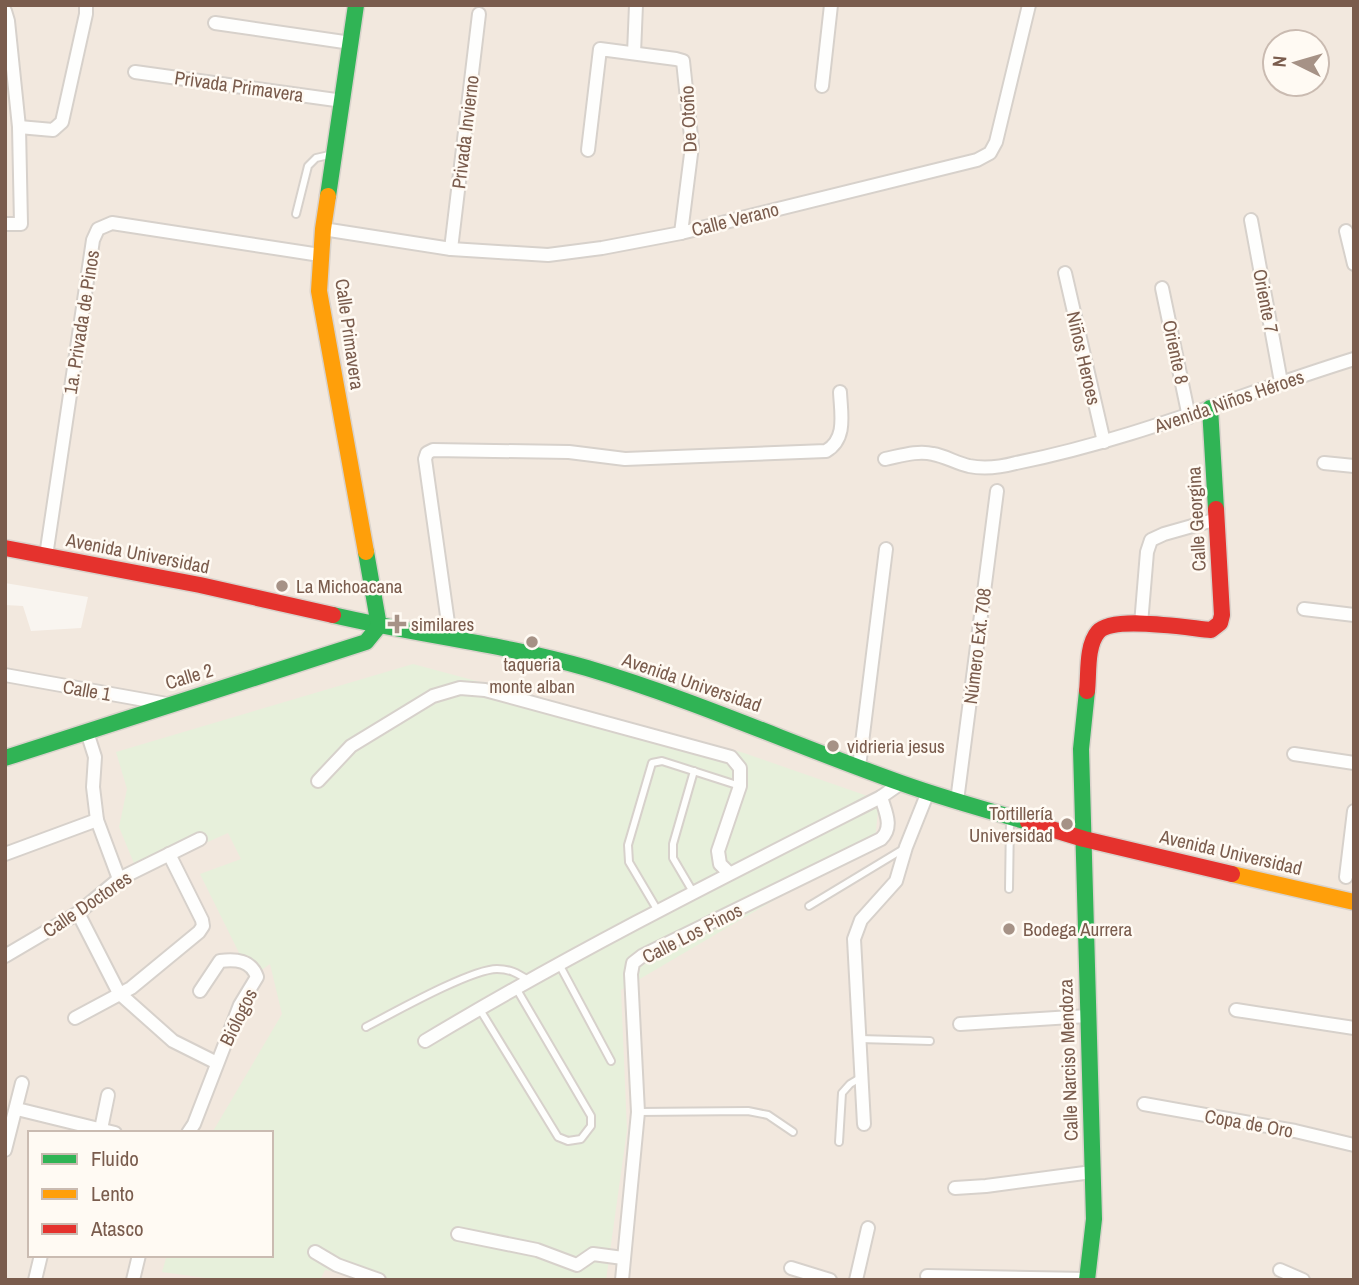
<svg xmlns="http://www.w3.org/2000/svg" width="1359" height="1285" font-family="'Archivo Narrow',sans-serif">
  <rect width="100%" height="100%" fill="#f9f5f0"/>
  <path fill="#f2e8de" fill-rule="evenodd" d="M5,5H1354V1280H5V605L23,606L31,631L81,628L88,597L5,583ZM1275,42H1317V84H1275ZM30,1133H271V1255H30Z"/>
  <path fill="#e7f0db" d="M413,664L744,753L879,800L875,841L621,990L627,1130L606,1280H398L325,1270L320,1280H220L162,1272L167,1255H271V1133H212L282,1014L270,964L251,977L200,874L241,859L228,833L138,873L119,827L127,789L116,752Z"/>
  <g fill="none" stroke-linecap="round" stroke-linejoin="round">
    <defs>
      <g id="lane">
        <path d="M296,214L308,166L316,158L329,155"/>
        <path d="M1009,889L1010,819"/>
        <path d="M693,892L673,858V844L694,771"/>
        <path d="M809,906L905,848"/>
        <path d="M658,911L629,862L628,845L652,763L662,761L740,786"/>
        <path d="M559,964L611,1061"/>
        <path d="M479,1008L558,1137L568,1141L581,1139L591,1126V1116L516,988"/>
        <path d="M366,1027C393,1013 471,969 497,969C510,969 517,973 528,980"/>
        <path d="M860,1039L930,1041"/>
        <path d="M638,1112L748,1111L768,1115L793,1132"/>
        <path d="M839,1142L842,1093L850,1084L860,1078"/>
      </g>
      <g id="street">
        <path d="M5,11L8,21L19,127L21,224H5"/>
        <path d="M215,23L351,43"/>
        <path d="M634,53L636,5"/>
        <path d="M135,72L343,101"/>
        <path d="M822,86L831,5"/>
        <path d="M19,127L53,130L62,122L86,14V5"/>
        <path d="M588,150L600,49L676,59L683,61L692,146L681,233"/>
        <path d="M1251,220L1281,382"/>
        <path d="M323,229L451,249L548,255L602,248L681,233L977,160L990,153L996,142L1029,5"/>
        <path d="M1346,231L1354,264"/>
        <path d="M451,249L479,14"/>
        <path d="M1065,273L1104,442"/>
        <path d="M1162,288L1189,417"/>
        <path d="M885,459C900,456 918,450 933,454C945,456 956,463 969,466C984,469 1001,467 1016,463C1132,440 1241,394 1354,359"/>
        <path d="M1324,463L1354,466"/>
        <path d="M46,556L93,240L98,229L112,223L320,255"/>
        <path d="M1304,609L1354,615"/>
        <path d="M1141,624L1147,552L1151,540L1164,534L1217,519"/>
        <path d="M450,637L425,459L427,453L433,450L569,452L625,459L826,451C847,439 841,414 840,392"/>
        <path d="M5,675L167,704"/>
        <path d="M87,732L95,757L93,787L97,820L119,879"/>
        <path d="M1294,754L1354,763"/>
        <path d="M859,767L886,549"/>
        <path d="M318,781L351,746L433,696L460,688L485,690L731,757L740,768V786L718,851L720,864L729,873"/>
        <path d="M957,801L997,491"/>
        <path d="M5,854L97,820"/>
        <path d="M1346,877L1354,811"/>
        <path d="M78,913L119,993L173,1041L217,1063"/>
        <path d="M5,956L78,913L119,879L200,839"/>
        <path d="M1236,1010L1354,1028"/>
        <path d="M75,1018L131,988L199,932L203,926L202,920L169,854"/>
        <path d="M960,1024L1087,1016"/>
        <path d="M425,1041C573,952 727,875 881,797L901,783"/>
        <path d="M1144,1104L1295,1131L1354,1145"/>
        <path d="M17,1109L115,1133"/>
        <path d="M864,1124L854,939L861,920L896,881L906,847L928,792"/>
        <path d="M101,1129L108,1095"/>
        <path d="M188,1133L194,1124L240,1005L257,977C251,960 236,959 220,961L200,991"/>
        <path d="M5,1150L22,1083"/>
        <path d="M955,1188L986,1186L1092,1172"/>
        <path d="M458,1234L537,1250L577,1265L593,1254L623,1258"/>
        <path d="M315,1252L337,1265L379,1280"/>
        <path d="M791,1268L830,1280"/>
        <path d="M1280,1270L1303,1280"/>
        <path d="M927,1276L1087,1279"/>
        <path d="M35,1280L41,1255"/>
        <path d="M133,1280L139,1255"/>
        <path d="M622,1280L638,1112L631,974L633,963L642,956L881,839C894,827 885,811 881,797"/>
        <path d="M856,1280L868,1228"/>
      </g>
      <g id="fast">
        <path d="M328,196L356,5"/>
        <path d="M1210,408L1216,509"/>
        <path d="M333,615C417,635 504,644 587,668C695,700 796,746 901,783C943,798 986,810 1028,822"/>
        <path d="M1087,691L1081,749L1094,1219L1087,1280"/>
        <path d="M5,758L366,642L379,626L366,552"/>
      </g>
      <g id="slow">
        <path d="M328,196L323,229L319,291L366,552"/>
        <path d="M1232,874L1354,902"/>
      </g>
      <g id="jam">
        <path d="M5,548L200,585L333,615"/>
        <path d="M1087,691C1089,675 1086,646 1098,632C1113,615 1188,628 1211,630L1220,623L1222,615L1216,509"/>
        <path d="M1028,822L1084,839L1232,874"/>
      </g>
    </defs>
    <use href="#lane" stroke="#d7d1cb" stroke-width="10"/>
    <use href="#street" stroke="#d7d1cb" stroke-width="16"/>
    <use href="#fast" stroke="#d9d2cb" stroke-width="19"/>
    <use href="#slow" stroke="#d9d2cb" stroke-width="19"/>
    <use href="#jam" stroke="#d9d2cb" stroke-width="19"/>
    <use href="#lane" stroke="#fefefd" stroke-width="6"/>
    <use href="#street" stroke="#fefefd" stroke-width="12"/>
    <use href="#fast" stroke="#30b455" stroke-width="16"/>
    <use href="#slow" stroke="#ff9f0a" stroke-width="16"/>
    <use href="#jam" stroke="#e5322d" stroke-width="16"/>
  </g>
  <g fill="#a69286" stroke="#fffaf3" stroke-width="2.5">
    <circle cx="282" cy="586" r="7"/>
    <path d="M393.5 613.5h7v7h7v7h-7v7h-7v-7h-7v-7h7z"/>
    <circle cx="532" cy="642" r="7"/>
    <circle cx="833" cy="746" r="7"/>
    <circle cx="1067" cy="824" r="7"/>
    <circle cx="1009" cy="929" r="7"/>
  </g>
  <g text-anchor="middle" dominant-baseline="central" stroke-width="5" stroke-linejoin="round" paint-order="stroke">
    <g font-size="19" fill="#7a5c4d" stroke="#fffaf3">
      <text transform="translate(239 86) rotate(8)">Privada Primavera</text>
      <text transform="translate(688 119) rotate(-93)">De Otoño</text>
      <text transform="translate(465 132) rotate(-83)">Privada Invierno</text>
      <text transform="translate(735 219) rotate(-14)">Calle Verano</text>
      <text transform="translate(1266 301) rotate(79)">Oriente 7</text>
      <text transform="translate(81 322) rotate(-81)">1a. Privada de Pinos</text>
      <text transform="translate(350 334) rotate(82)">Calle Primavera</text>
      <text transform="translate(1176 352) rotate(78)">Oriente 8</text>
      <text transform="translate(1084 358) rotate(77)">Niños Heroes</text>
      <text transform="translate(1229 401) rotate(-19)">Avenida Niños Héroes</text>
      <text transform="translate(1196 519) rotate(-93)">Calle Georgina</text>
      <text transform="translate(138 553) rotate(11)">Avenida Universidad</text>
      <text transform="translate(977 646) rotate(-83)">Número Ext. 708</text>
      <text transform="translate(189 676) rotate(-17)">Calle 2</text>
      <text transform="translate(692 682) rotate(19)">Avenida Universidad</text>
      <text transform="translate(87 690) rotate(10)">Calle 1</text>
      <text transform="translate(1231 852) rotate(13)">Avenida Universidad</text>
      <text transform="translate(87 904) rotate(-34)">Calle Doctores</text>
      <text transform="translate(692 933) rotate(-27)">Calle Los Pinos</text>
      <text transform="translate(238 1017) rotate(-64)">Biólogos</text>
      <text transform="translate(1068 1060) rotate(-92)">Calle Narciso Mendoza</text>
      <text transform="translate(1249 1123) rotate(10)">Copa de Oro</text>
    </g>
    <g font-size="19" fill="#7a5c4d" stroke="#fffaf3" text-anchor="start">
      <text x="296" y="586">La Michoacana</text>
      <text x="411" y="624">similares</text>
      <text x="532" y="664" text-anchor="middle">taqueria<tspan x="532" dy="22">monte alban</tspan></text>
      <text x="847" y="746">vidrieria jesus</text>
      <text x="1053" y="813" text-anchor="end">Tortillería<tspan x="1053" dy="22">Universidad</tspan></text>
      <text x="1023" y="929">Bodega Aurrera</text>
    </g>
  </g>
  <rect width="1359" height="1285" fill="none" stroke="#7a5c4d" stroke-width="14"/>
  <rect x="28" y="1131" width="245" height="126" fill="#fffaf3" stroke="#cabbb1" stroke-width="2"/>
  <rect x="42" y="1154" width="35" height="10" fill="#30b455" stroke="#cabbb1" stroke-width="2"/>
  <text x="91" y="1166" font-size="21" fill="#7a5c4d">Fluido</text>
  <rect x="42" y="1189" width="35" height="10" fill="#ff9f0a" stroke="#cabbb1" stroke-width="2"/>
  <text x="91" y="1201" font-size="21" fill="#7a5c4d">Lento</text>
  <rect x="42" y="1224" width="35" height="10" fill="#e5322d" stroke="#cabbb1" stroke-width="2"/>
  <text x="91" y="1236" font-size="21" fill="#7a5c4d">Atasco</text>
  <g transform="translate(1296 63) rotate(275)"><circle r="33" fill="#fffaf3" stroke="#cabbb1" stroke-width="2"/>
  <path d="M0-5L12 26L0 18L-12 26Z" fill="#a69286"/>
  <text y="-10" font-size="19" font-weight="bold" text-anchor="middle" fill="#7a5c4d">N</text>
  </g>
</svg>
